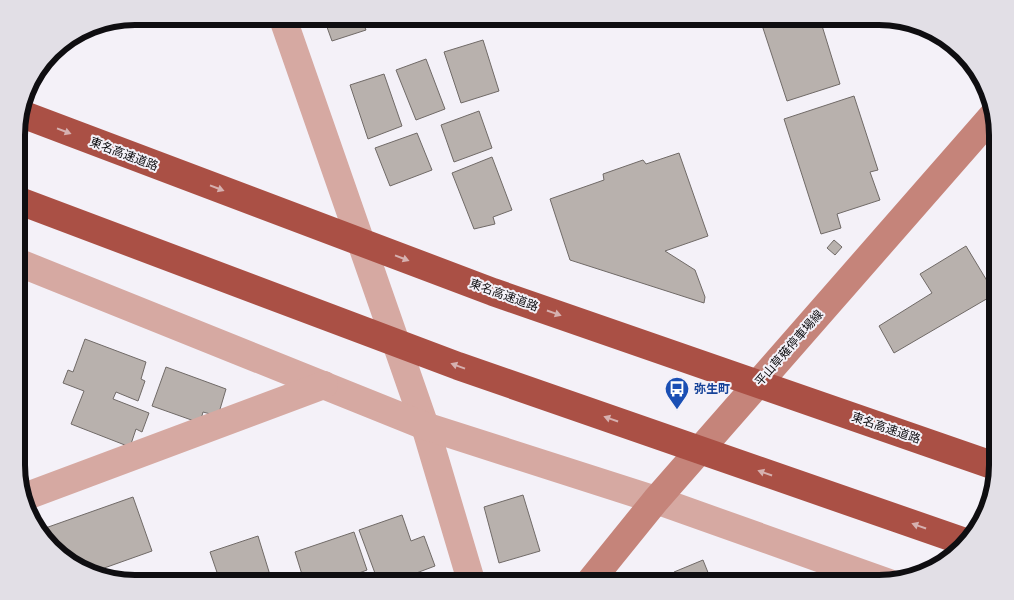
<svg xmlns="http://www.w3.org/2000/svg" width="1014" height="600" font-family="'Archivo Narrow','Noto Sans JP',sans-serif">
  <rect width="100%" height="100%" fill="#f4f1f8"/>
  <g fill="#b8b1ad" stroke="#706a67">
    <path d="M323,16H360L366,30L332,41Z"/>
    <path d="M374,16H410L379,27Z"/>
    <path d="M759,16H819L840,84L787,101Z"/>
    <path d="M483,40L499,91L461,103L444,52Z"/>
    <path d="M426,59L445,109L416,120L396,70Z"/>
    <path d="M384,74L402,126L368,139L350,85Z"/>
    <path d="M854,96L878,170L870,172L880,200L837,214L841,228L821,234L784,119Z"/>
    <path d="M479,111L492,148L454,162L441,125Z"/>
    <path d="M417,133L432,170L390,186L375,148Z"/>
    <path d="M679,153L708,236L665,251L695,270L705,297L704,303L570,260L550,199L604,180L603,174L643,160L646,164Z"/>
    <path d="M492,157L512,210L493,217L495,224L474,229L452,173Z"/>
    <path d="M834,240L842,247L835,255L827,248Z"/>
    <path d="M966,246L995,294L894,353L879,326L932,293L920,274Z"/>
    <path d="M85,339L146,362L141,379L145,381L138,401L116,392L113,399L149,413L142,432L136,429L130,447L71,424L84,391L63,383L68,370L73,372Z"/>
    <path d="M166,367L226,389L218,416L203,412L200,423L152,406Z"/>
    <path d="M523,495L540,551L499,563L484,507Z"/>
    <path d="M133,497L152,551L93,572L75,568L37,531Z"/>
    <path d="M402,515L411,541L424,536L435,566L387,584H379L359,530Z"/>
    <path d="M354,532L367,570L330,584H305L295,552Z"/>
    <path d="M258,536L270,575L246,584H221L210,552Z"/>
    <path d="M703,560L709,575L687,584H678L674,572Z"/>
    <path d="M172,573L176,584H141Z"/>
  </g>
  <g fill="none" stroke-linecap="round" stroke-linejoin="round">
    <g stroke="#d6a9a2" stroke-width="28">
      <path d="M282,16L425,426L472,584"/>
      <path d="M17,262L425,426L656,500L889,583"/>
      <path d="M24,497L324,385"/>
    </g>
    <path stroke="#c5847a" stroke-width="28" d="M588,584L656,500L994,114"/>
    <g stroke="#aa5045" stroke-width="28">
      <path d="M19,113L493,292L992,465"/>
      <path d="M17,200L458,366L965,542"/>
    </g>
  </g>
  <defs><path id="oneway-solid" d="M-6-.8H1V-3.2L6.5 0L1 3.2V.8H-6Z" transform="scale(1.25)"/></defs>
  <g fill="#d6b1b0">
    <use href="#oneway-solid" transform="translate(64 131) rotate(21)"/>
    <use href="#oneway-solid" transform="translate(217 188) rotate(21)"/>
    <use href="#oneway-solid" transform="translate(402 258) rotate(21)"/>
    <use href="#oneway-solid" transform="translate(554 313) rotate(19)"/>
    <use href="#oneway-solid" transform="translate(458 366) rotate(-160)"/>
    <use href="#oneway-solid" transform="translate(611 419) rotate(-161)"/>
    <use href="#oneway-solid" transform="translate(765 473) rotate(-161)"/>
    <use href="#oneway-solid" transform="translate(919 526) rotate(-161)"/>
  </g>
  <defs>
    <symbol id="bus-pin" viewBox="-11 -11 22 30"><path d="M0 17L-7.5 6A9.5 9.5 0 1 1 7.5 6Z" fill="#1a4fb4" stroke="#f4f1f8"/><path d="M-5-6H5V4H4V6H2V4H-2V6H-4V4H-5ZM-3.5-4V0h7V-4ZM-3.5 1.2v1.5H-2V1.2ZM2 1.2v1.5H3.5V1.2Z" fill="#fff"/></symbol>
  </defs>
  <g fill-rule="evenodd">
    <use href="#bus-pin" x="663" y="375" width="28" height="38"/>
  </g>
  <g text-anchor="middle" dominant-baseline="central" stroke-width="4" stroke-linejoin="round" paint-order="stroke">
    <g font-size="12" fill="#0f0e11" stroke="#f4f1f8">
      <text transform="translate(124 154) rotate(21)">東名高速道路</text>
      <text transform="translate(504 295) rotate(20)">東名高速道路</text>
      <text transform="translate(789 348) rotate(-49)">平山草薙停車場線</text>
      <text transform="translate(886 428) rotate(19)">東名高速道路</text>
    </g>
    <g font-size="12" font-weight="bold" fill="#164399" stroke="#f4f1f8" text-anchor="start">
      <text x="694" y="389">弥生町</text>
    </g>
  </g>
  <path d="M0 0H1014V600H0ZM135 25H879A110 110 0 0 1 989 135V465A110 110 0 0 1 879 575H135A110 110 0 0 1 25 465V135A110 110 0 0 1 135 25Z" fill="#e2dfe6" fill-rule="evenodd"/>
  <path fill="none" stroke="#0f0e11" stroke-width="6" d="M135 25H879A110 110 0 0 1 989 135V465A110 110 0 0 1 879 575H135A110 110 0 0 1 25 465V135A110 110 0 0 1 135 25Z"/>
</svg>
